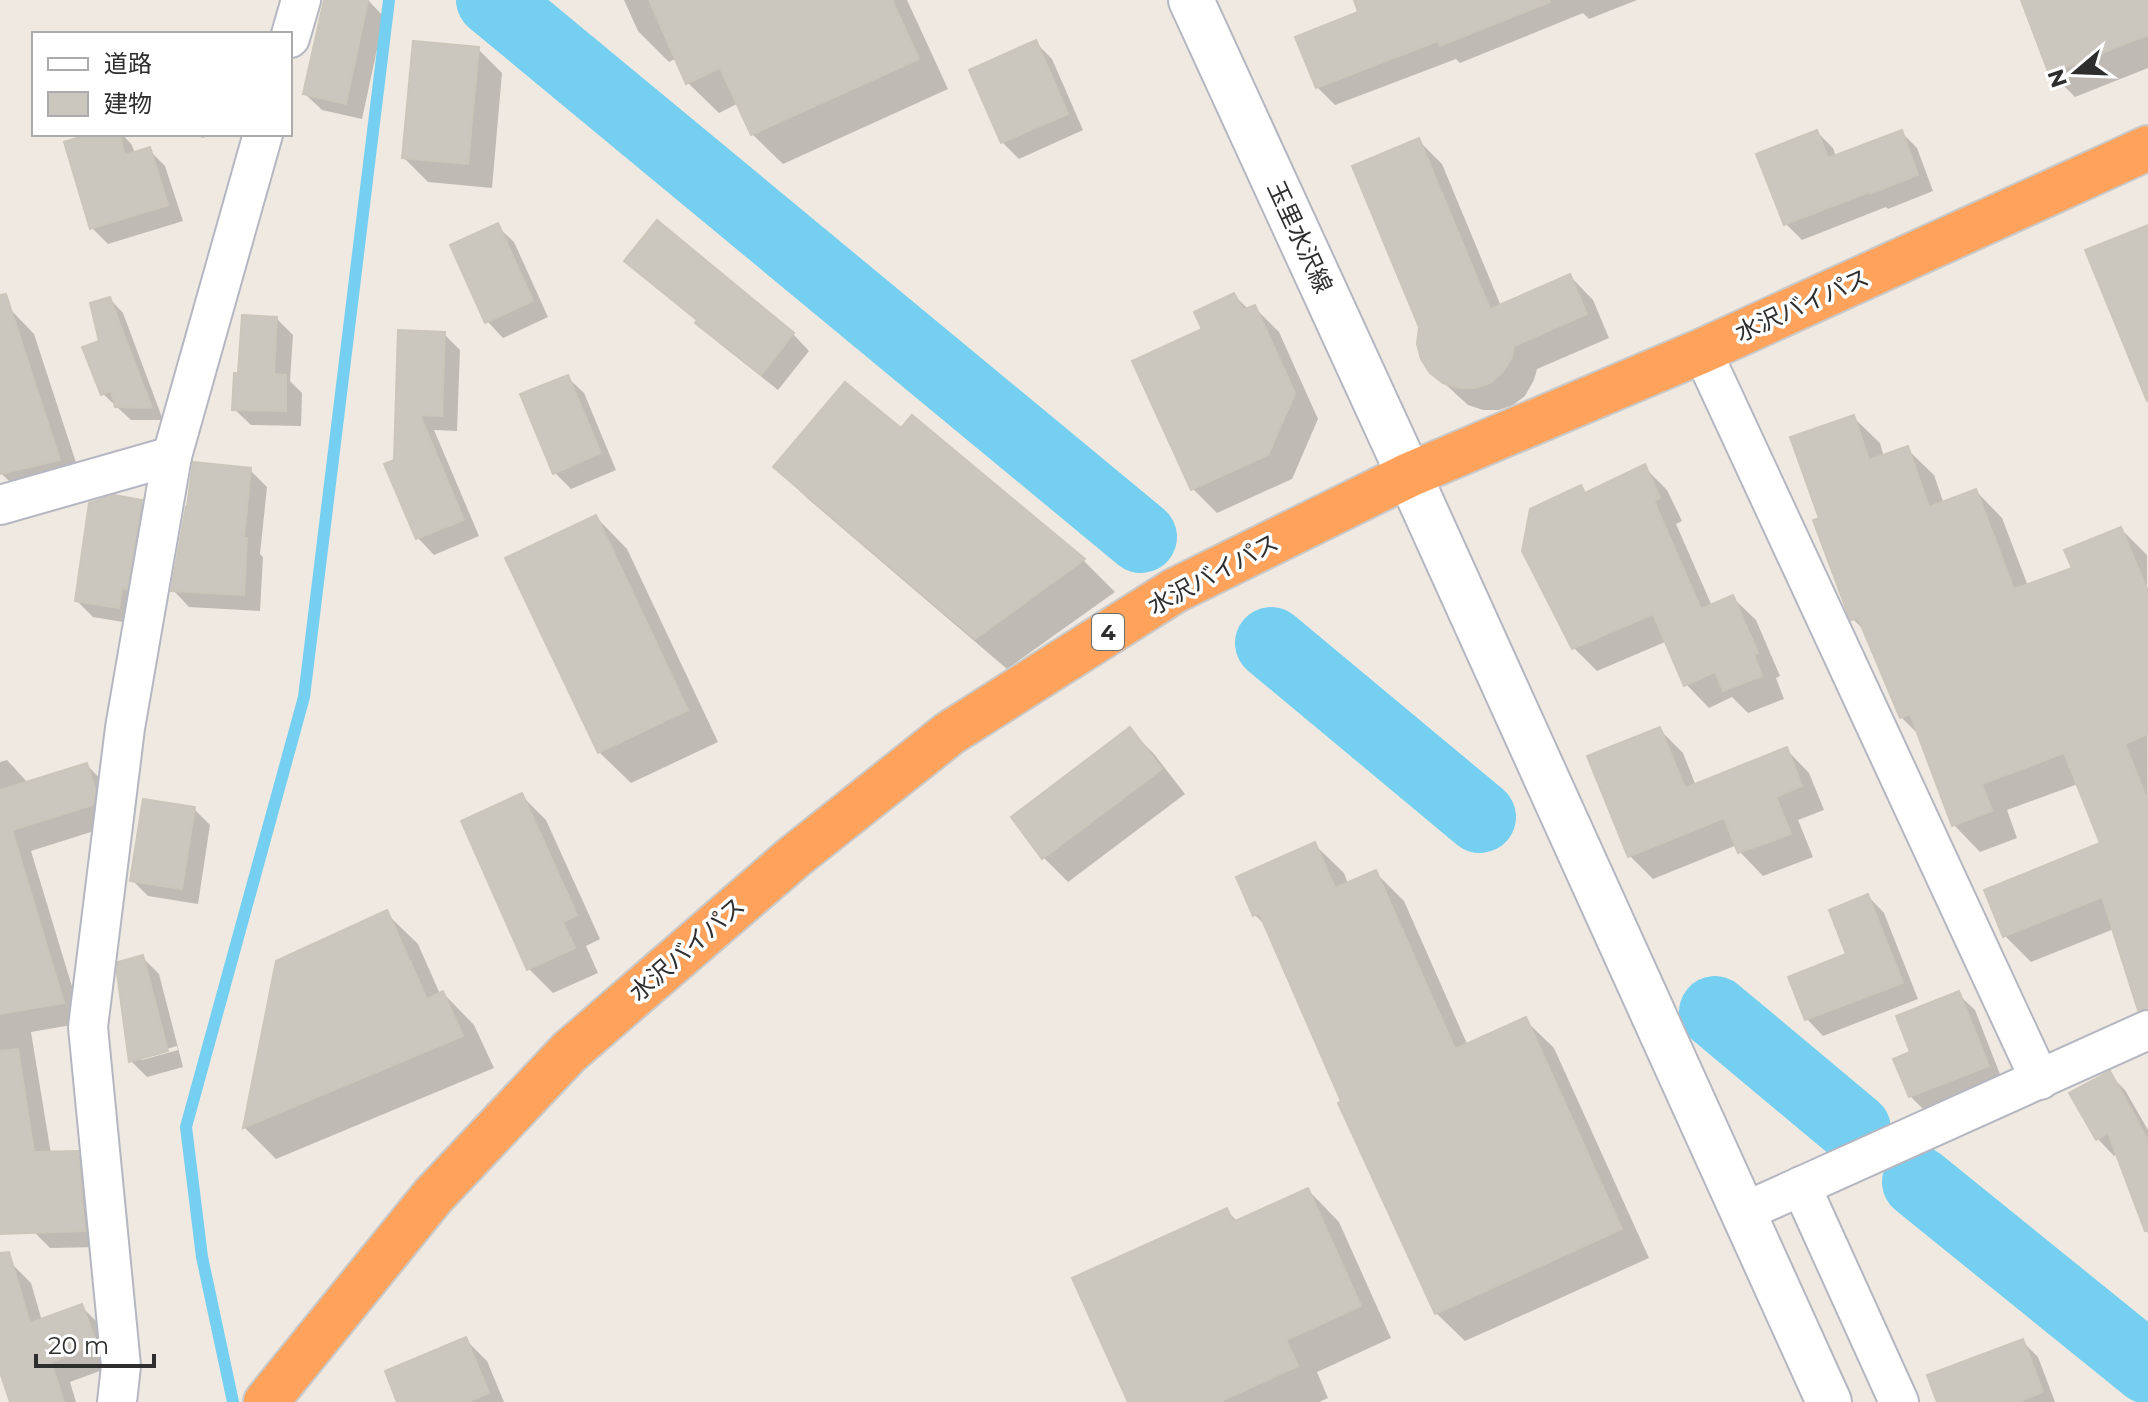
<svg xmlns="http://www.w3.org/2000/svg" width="2148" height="1402" font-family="Montserrat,'Noto Sans JP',sans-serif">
  <rect width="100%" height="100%" fill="#efe9e1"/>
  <g fill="#0003" fill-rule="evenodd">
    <path d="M326,0H368L384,17L362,119L322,110L305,94Z"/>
    <path d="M624,0H907L948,89L783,164L752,134L737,104L719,113L688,83L677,58L669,62L638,31Z"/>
    <path d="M1356,0H1637L1589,19L1583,13L1460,63L1456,59L1335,105L1317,87L1361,13Z"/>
    <path d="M2023,0H2148V68L2075,97L2051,73Z"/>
    <path d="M1035,42L1052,59L1083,130L1019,159L1002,142Z"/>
    <path d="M478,49L502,73L492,188L428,182L404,158Z"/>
    <path d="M1817,132L1833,148L1836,157L1901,132L1917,148L1933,191L1888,209L1886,207L1802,240L1786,224L1759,155Z"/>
    <path d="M97,134H122L132,145L135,154L149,150L165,166L183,221L108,244L92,228Z"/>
    <path d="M198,134H217L202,138Z"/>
    <path d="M1419,141L1442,164L1501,306L1570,276L1593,300L1609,338L1537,369L1534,380L1525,396L1513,405L1499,410H1483L1468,405L1432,372Z"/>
    <path d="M657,223L793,334L809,351L778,390L714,339L699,322L643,277L627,261Z"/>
    <path d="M497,226L514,242L548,317L503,338L487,321Z"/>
    <path d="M1234,295L1249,310L1254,307L1279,332L1318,419L1292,479L1217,513L1193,489L1204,330Z"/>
    <path d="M110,299L123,313L163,420H131L103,394L102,342Z"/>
    <path d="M10,309L34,334L83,484L25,497L1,473L0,313Z"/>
    <path d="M276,318L293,335L290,381L302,393L301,426L251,425L234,409L240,375Z"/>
    <path d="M444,334L460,350L457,431L434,430L479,536L434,555L418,538L396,461Z"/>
    <path d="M567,377L584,393L616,470L571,489L555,473Z"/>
    <path d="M1853,417L1880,443L1884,457L1907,449L1934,475L1944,504L1976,491L2002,518L2028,586L2074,569L2121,529L2147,555L2148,1015L2139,1006L2114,929L2031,962L2005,936L2103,844L2078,784L2007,810L2017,838L1980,852L1954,825L1920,736L1901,717L1867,633L1853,619L1822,519Z"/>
    <path d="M912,418L1084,561L1115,592L1007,669L807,498L776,467L901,431Z"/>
    <path d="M1644,467L1667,490L1682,521L1676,524L1712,606L1732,597L1756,620L1780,676L1776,678L1784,699L1748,713L1732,697L1709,708L1686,684L1665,642L1597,671L1574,648L1581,488L1587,494Z"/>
    <path d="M250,470L267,487L260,554L263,557L260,611L189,607L173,590Z"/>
    <path d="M141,502L157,518L135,624L93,617L77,601Z"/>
    <path d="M596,517L627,549L718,742L631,783L599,752Z"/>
    <path d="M1659,729L1683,753L1696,786L1786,749L1809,773L1824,810L1798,820L1813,857L1763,876L1740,852L1737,845L1653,879L1630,856Z"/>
    <path d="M1130,730L1154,754L1185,794L1068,882L1043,857Z"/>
    <path d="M7,760L28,783L87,765L107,786L113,825L31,851L83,1023L31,1032L51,1154L77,1153L94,1170L100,1247L50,1248L34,1232L0,1178V762Z"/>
    <path d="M522,796L546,820L600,939L586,946L598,973L553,993L529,969Z"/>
    <path d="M194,809L210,825L198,904L148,896L132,880Z"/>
    <path d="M1315,845L1344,873L1348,884L1375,872L1404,901L1468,1046L1525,1020L1554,1048L1649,1258L1465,1341L1436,1313L1268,928L1255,915Z"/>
    <path d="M1868,896L1884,913L1918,999L1823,1036L1807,1019L1791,978L1849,955Z"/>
    <path d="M386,913L418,944L440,994L443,993L474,1025L494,1068L276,1159L245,1128L277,963Z"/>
    <path d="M142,957L159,974L183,1067L147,1077L131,1061ZM177,1046L178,1050L142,1060V1056Z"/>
    <path d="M1958,994L1975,1010L2003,1082L1927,1113L1910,1096L1913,1053Z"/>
    <path d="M2109,1074L2125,1090L2148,1130V1234L2118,1153L2114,1156L2098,1139L2072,1094Z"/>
    <path d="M1308,1190L1339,1222L1391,1338L1317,1372L1328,1398L1319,1402H1130L1227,1211L1238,1222Z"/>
    <path d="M11,1263L31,1283L42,1321L81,1306L101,1326L116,1365L70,1382L76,1402H12L0,1365V1267Z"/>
    <path d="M465,1339L487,1361L504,1402H399Z"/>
    <path d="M2022,1341L2038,1357L2055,1402H1939Z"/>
  </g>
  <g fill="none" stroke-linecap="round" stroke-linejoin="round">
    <path stroke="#75cff0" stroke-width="12" d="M233,1402L202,1257L186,1127L304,697L389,0"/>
    <g stroke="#75cff0" stroke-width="72">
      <path d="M492,0L1141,537"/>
      <path d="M1271,643L1480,817"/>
      <path d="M1715,1012L1855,1129"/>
      <path d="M1918,1182L2148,1368"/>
    </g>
  </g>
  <g fill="#cbc7bf" stroke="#cbc5ba" stroke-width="2">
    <path d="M324,0H368L346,104L303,94Z"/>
    <path d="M649,0H892L919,59L751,135L720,68L686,84Z"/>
    <path d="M1354,0H1549L1550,2L1440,46L1438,41L1316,88L1295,37L1358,12Z"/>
    <path d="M2021,0H2148V35L2049,74Z"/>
    <path d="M1036,40L1068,114L1001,143L969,70Z"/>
    <path d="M413,41L479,47L468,164L402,158Z"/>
    <path d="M1817,130L1828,158L1902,130L1918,175L1870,194L1869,192L1784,225L1756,154Z"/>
    <path d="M90,134H119L125,155L150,147L168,205L90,229L64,142Z"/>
    <path d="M1419,138L1490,309L1570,274L1587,314L1514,346L1512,357L1502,373L1490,383L1475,388H1459L1443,383L1430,373L1421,359L1417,344L1419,327L1352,166Z"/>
    <path d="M657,220L794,333L761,375L695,323L697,320L624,261Z"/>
    <path d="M498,223L533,301L485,323L450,245Z"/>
    <path d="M2148,225V401H2147L2085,250Z"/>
    <path d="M1234,293L1243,310L1255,305L1295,393L1268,455L1191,490L1132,361L1202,329L1194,312Z"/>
    <path d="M6,294L60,460L0,474V295Z"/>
    <path d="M110,297L123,332L152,408L115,407L111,391L101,395L82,347L99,341L90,303Z"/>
    <path d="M242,315L277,317L274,374L286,375V411L232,410L234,373H238Z"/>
    <path d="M398,330L445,332L442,416L420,415L464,520L416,539L384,464L394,460Z"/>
    <path d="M568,375L601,453L553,474L520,394Z"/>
    <path d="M845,382L901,428L912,415L1085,559L975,639L773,467Z"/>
    <path d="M1854,415L1869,460L1908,446L1929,507L1976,489L2014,589L2072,568L2064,550L2121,527L2148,591V734L2125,744L2148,802V1008L2138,1010L2102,897L2003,937L1984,890L2100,843L2064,753L1982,784L1992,811L1952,826L1910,714L1900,718L1858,618L1851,620L1848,614L1813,520L1819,518L1790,437Z"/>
    <path d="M193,462L251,468L244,538H247L244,595L171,591L186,507H187Z"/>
    <path d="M1645,464L1660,498L1654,501L1701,609L1733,595L1758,653L1754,655L1762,676L1723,691L1715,672L1684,686L1653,614L1572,649L1522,551L1530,509L1581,485L1585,493Z"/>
    <path d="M114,495L142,500L127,589L122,588L119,608L75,601L89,503Z"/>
    <path d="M596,515L688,710L598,753L505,558Z"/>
    <path d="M1130,727L1162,769L1042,859L1011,817Z"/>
    <path d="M1660,727L1685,788L1787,747L1802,786L1776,797L1791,834L1738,853L1724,818L1628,857L1587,756Z"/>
    <path d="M87,763L95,789L93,805L12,830L64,1003L0,1014V790Z"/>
    <path d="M522,793L577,915L563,922L575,948L527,970L461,821Z"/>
    <path d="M143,799L195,807L182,889L130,881Z"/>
    <path d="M1315,842L1335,888L1376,870L1455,1049L1526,1017L1622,1229L1435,1314L1338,1103L1341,1101L1259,913L1253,916L1236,877Z"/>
    <path d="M1868,894L1903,983L1805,1020L1788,977L1846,954L1829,910Z"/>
    <path d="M387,910L427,999L443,991L463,1036L243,1128L276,961Z"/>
    <path d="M143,955L168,1051L129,1062L117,973L118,962Z"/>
    <path d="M1959,991L1989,1066L1909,1097L1893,1059L1910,1052L1896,1016Z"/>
    <path d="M18,1049L34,1152L78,1151L85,1231L0,1234V1051Z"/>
    <path d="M2110,1071L2148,1140V1230L2145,1231L2108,1133L2096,1140L2069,1093Z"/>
    <path d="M1308,1188L1361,1306L1286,1340L1298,1366L1219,1402H1128L1072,1278L1227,1208L1233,1222Z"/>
    <path d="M9,1252L30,1323L82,1304L97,1344L51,1362L64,1402H10L0,1372V1253Z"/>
    <path d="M466,1337L489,1393L467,1402H397L385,1371Z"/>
    <path d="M2023,1339L2043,1392L2018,1402H1937L1927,1375Z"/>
  </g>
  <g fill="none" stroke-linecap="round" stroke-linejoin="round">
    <defs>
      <g id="street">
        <path d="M290,38L301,0"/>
        <path d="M1702,351L2040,1080"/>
        <path d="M0,505L172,456"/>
        <path d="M1801,1186L1899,1402"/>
        <path d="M1744,1212L2148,1030"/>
        <path d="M117,1402L121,1366L88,1027L125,728L172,456L263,134"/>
      </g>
      <path id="secondary" d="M1191,0L1409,475L1829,1402"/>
      <path id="highway" d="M266,1402L433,1196L569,1052L794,857L950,733L1174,591L1409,475L1702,351L2148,148"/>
    </defs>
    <use href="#street" stroke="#b4b7c1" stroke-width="42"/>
    <use href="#secondary" stroke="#b4b7c1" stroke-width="48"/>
    <use href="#highway" stroke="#c9c9c9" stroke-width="48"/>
    <use href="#street" stroke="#fff" stroke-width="38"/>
    <use href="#secondary" stroke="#fff" stroke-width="44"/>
    <use href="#highway" stroke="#ffa35c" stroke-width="44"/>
  </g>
  <g text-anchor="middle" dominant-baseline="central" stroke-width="7" stroke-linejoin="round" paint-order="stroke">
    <rect fill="#fff" stroke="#6d6d6d" stroke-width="2" x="1092" y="614" width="32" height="36" rx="6"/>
    <g font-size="22" font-weight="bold" fill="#2e2e2e">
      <text x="1108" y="632">4</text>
    </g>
    <g font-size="24" fill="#2e2e2e" stroke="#fff">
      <text transform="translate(1300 237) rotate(65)">玉里水沢線</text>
      <text transform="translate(1802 305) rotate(-24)">水沢バイパス</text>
      <text transform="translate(1213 574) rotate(-28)">水沢バイパス</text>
      <text transform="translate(687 949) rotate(-41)">水沢バイパス</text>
    </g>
  </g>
  <rect x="32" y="32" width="260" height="104" fill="#ffffff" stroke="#ababab" stroke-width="2"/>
  <rect x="48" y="58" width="40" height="12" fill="#ffffff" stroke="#ababab" stroke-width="2"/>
  <text x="104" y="72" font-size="24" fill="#2e2e2e">道路</text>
  <rect x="48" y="92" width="40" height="24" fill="#cbc7bf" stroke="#ababab" stroke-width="2"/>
  <text x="104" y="112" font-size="24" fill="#2e2e2e">建物</text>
  <g transform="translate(2076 72) rotate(251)" stroke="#ffffff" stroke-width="6" paint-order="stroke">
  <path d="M0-6L14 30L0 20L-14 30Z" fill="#2e2e2e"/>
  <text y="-12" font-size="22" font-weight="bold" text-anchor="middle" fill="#2e2e2e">N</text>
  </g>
  <path d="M36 1354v12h118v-12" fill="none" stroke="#2e2e2e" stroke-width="4"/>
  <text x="48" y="1354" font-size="24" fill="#2e2e2e" stroke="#ffffff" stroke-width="6" paint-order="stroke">20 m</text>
</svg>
